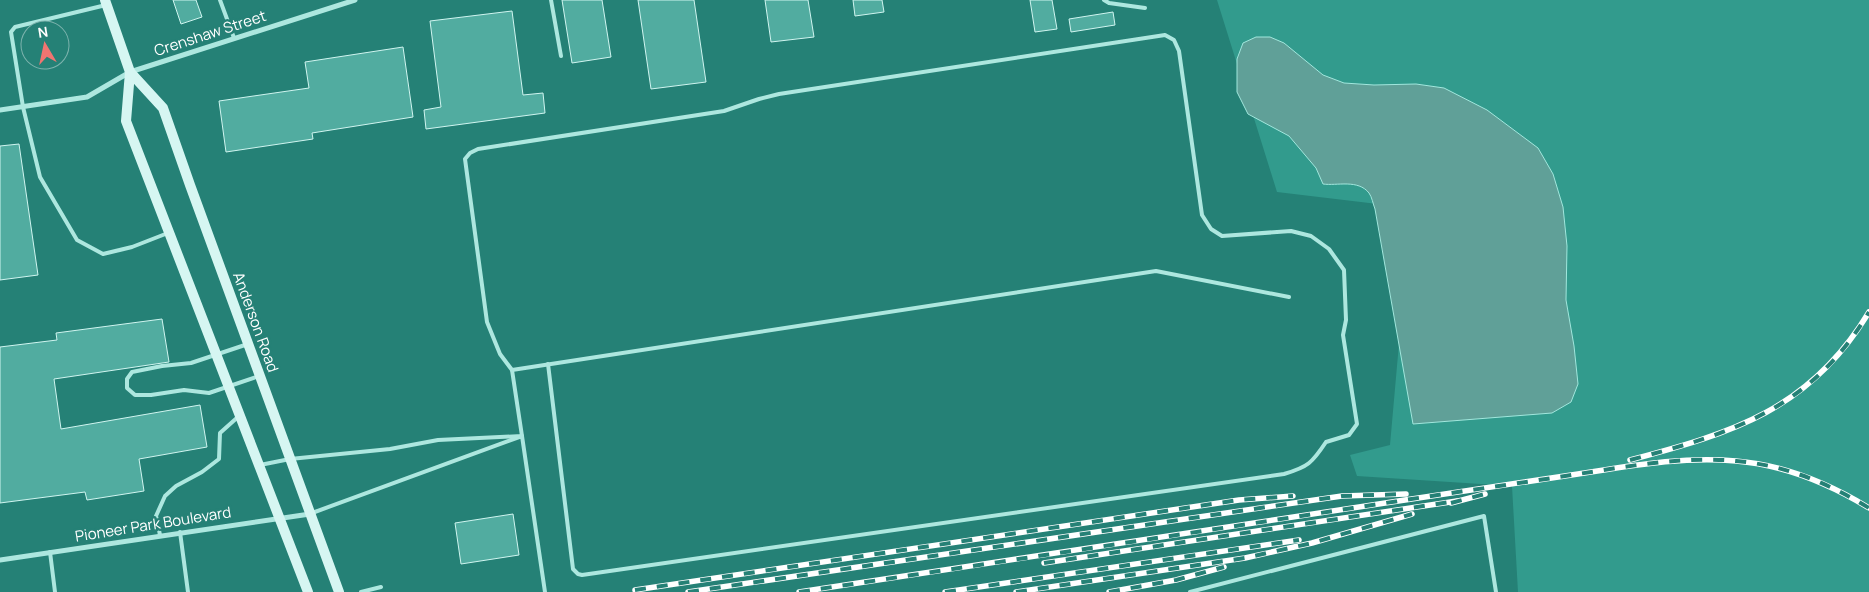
<svg xmlns="http://www.w3.org/2000/svg" width="1869" height="592" font-family="Manrope,sans-serif">
  <rect width="100%" height="100%" fill="#258176"/>
  <path fill="#329b8d" d="M1217,0H1869V592H1518L1512,486L1357,476L1350,455L1390,445L1411,208L1277,192Z"/>
  <path fill="#60a098" stroke="#a1e7dd" d="M1256,37H1270L1284,43L1323,75L1344,83L1374,85L1416,84L1444,88L1487,110L1538,148L1553,174L1563,207L1567,246L1566,300L1574,346L1578,384L1571,402L1552,413L1413,424L1375,209C1373,204 1372,197 1369,193C1358,179 1337,186 1323,184L1316,168L1289,136L1248,114L1237,92V59L1243,43Z"/>
  <g fill="#51aca0" stroke="#d0f5f0">
    <path d="M173,0H196L202,17L181,24Z"/>
    <path d="M562,0H602L611,57L572,63Z"/>
    <path d="M638,0H694L706,82L651,89Z"/>
    <path d="M765,0H808L814,37L771,42Z"/>
    <path d="M853,0H882L884,12L855,16Z"/>
    <path d="M1030,0H1052L1057,29L1035,32Z"/>
    <path d="M512,11L523,95L543,93L545,113L426,129L424,110L441,107L430,21Z"/>
    <path d="M1113,12L1115,25L1071,32L1069,19Z"/>
    <path d="M403,47L413,117L312,133L313,139L226,152L219,101L309,88L305,62Z"/>
    <path d="M19,144L38,275L0,280V146Z"/>
    <path d="M162,319L169,362L54,379L61,429L200,405L207,447L139,459L144,491L87,500L85,492L0,503V347L57,340L56,333Z"/>
    <path d="M513,514L519,555L461,564L455,523Z"/>
  </g>
  <g fill="none" stroke-linecap="round" stroke-linejoin="round">
    <g stroke="#ade7df" stroke-width="4">
      <path d="M220,0L234,38"/>
      <path d="M551,0L561,56"/>
      <path d="M1104,0L1109,3L1145,8"/>
      <path d="M106,5L15,27L11,32L23,107L40,177L77,240L103,254L132,247L168,233"/>
      <path d="M248,344L191,363L162,366L132,372L127,379V388L135,395H151L184,390L209,393L259,376"/>
      <path d="M512,370L500,354L487,322L465,159L470,153L478,149L724,111L759,99L779,94L1165,35L1174,40L1179,51L1202,215L1211,229L1222,236L1291,231L1311,236L1329,249L1344,270L1346,320L1343,335L1357,424L1349,435L1326,442C1312,463 1308,467 1284,474L582,575L578,574L573,569L548,364"/>
      <path d="M260,465L290,459L390,449L438,440L522,436L512,370L1156,271L1289,297"/>
      <path d="M312,513L522,436L545,592"/>
      <path d="M180,532L188,592"/>
      <path d="M160,535L156,516L165,496L176,486L202,472L219,459L220,433L239,416"/>
      <path d="M50,552L55,592"/>
      <path d="M361,592L381,587"/>
      <path d="M1190,592L1484,516L1496,592"/>
    </g>
    <g stroke="#ade7df" stroke-width="5">
      <path d="M0,110L87,97L130,72L355,0"/>
      <path d="M0,560L310,514"/>
    </g>
    <g stroke="#d6f6f2" stroke-width="10">
      <path d="M105,0L130,72L126,121L308,592"/>
      <path d="M130,72L163,108L190,185L339,592"/>
    </g>
    <defs>
      <g id="rail">
        <path d="M1630,460C1733,433 1811,409 1869,312"/>
        <path d="M1451,503L1485,494"/>
        <path d="M1044,563L1457,501"/>
        <path d="M635,590L1239,500L1293,496"/>
        <path d="M688,592L1342,496L1406,494"/>
        <path d="M799,592C1001,562 1203,531 1405,500C1463,491 1521,483 1578,474C1630,466 1684,456 1736,461C1785,465 1828,483 1869,508"/>
        <path d="M945,592L1299,540"/>
        <path d="M1016,592L1245,558L1312,543L1412,514"/>
        <path d="M1109,592L1176,580L1224,567"/>
      </g>
    </defs>
    <use href="#rail" stroke="#fff" stroke-width="5.5"/>
    <use href="#rail" stroke="#258176" stroke-width="4" stroke-dasharray="11" stroke-linecap="butt"/>
  </g>
  <g text-anchor="middle" dominant-baseline="central" stroke-width="5" stroke-linejoin="round" paint-order="stroke">
    <g font-size="15" fill="#fff" stroke="#258176">
      <text transform="translate(210 33) rotate(-18)">Crenshaw Street</text>
      <text transform="translate(256 322) rotate(70)">Anderson Road</text>
      <text transform="translate(153 524) rotate(-9)">Pioneer Park Boulevard</text>
    </g>
  </g>
  <g transform="translate(45 45) rotate(351)"><circle r="24" fill="#258176" stroke="#7cb3ad"/>
  <path d="M0-4L9 19L0 12L-9 19Z" fill="#f07571"/>
  <text y="-8" font-size="14" font-weight="bold" text-anchor="middle" fill="#ffffff">N</text>
  </g>
</svg>
